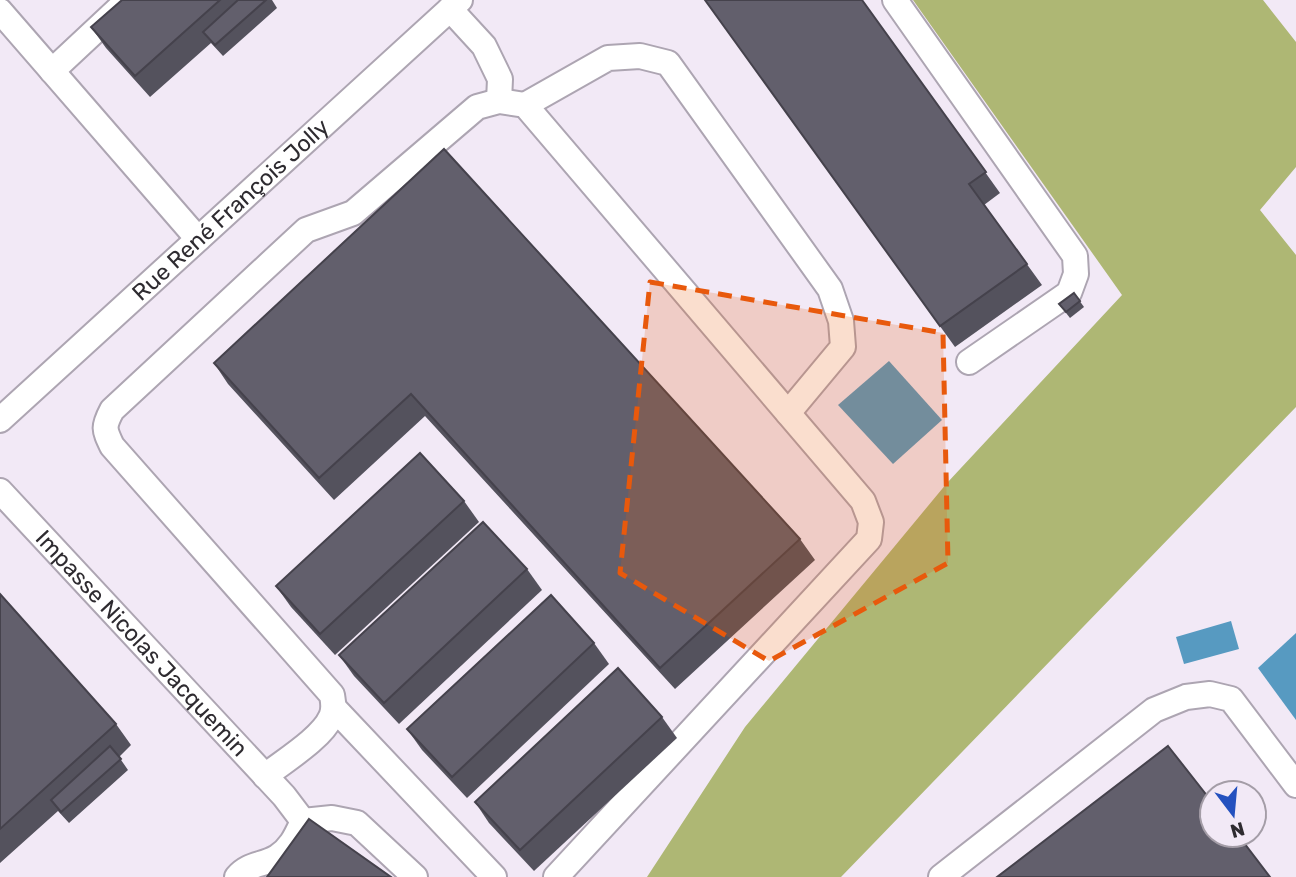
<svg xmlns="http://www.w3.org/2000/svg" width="1296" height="877" font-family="Rubik,sans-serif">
  <rect width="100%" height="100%" fill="#f2e9f6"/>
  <path fill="#aeb774" d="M913,0H1263L1296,42V167L1260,210L1296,255V407L841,877H647L745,727L947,483L1122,295Z"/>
  <g fill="#579ac1">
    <path d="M889,361L942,420L893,464L838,405Z"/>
    <path d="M1231,621L1239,649L1184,664L1176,637Z"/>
    <path d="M1296,633V720L1258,668Z"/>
  </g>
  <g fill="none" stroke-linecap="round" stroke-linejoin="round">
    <defs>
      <g id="minor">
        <path d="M895,0L1075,256L1076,274L1069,293L969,362"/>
        <path d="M450,9L484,46L500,79L499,101"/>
        <path d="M0,11L198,239"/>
        <path d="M52,71L128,0"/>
        <path d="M525,105L608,58L640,56L668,63L830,289L841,321L843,347L788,413"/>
        <path id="s1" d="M0,420L460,0"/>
        <path id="s2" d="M0,491L284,796L303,821C296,836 291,848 277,857C262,866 249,863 237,877"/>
        <path d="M334,708L494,877"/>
        <path d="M265,776C284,761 322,738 331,717C335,709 333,702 332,695L112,446C104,429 103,427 112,410L306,230L353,213L477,107L499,101L525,105L863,501L871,522L869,539L556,877"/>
        <path d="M303,821L332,818L357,823L415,877"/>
        <path d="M941,877L1154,710L1186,697L1210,694L1231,699L1296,785"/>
      </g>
    </defs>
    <use href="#minor" stroke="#ada5b2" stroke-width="28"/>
    <use href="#minor" stroke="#fff" stroke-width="24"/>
  </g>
  <g fill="#54525d">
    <path d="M122,0H272L277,8L223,56L211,43L150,97L106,48L91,27Z"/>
    <path d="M705,0H862L1000,193L984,205L1042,285L955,347Z"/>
    <path d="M444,149L800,539L815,560L675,689L425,416L334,500L228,384L214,363Z"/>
    <path d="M1074,293L1084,307L1070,318L1059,304Z"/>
    <path d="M464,501L479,522L335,655L291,607L276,586Z"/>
    <path d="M527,569L542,590L399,724L354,676L339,655Z"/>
    <path d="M0,594L116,724L131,745L119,757L128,770L69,823L58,811L0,863Z"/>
    <path d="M594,643L609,664L467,798L422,750L407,729Z"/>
    <path d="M662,717L677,738L534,871L489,823L475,802Z"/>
  </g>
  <g fill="#625f6c" stroke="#45424c" stroke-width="2">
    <path d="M122,0H220L135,76L91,27Z"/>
    <path d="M238,0H266L215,45L203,32Z"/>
    <path d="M705,0H862L986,172L969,184L1027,264L940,326Z"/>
    <path d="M444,149L800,539L660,668L411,394L319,478L214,363Z"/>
    <path d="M1074,293L1080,301L1066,312L1059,304Z"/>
    <path d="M420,453L464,501L320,634L276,586Z"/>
    <path d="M483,522L527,569L384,703L339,655Z"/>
    <path d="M0,594L116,724L0,829Z"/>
    <path d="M551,595L594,643L452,777L407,729Z"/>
    <path d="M618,668L662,717L520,850L475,802Z"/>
    <path d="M110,746L121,759L61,812L51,800Z"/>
    <path d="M1168,746L1212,802V835H1238L1270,877H997Z"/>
    <path d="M309,819L391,877H267Z"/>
  </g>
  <path fill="#e8590c" fill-opacity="0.2" stroke="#e8590c" stroke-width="5" stroke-dasharray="14 9" stroke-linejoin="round" d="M650,282L943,333L948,563L769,661L620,573Z"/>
  <g text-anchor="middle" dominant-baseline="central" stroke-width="7" stroke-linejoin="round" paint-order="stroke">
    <g font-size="23" fill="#2e2b30" stroke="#f2e9f6">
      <text stroke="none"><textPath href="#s1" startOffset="312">Rue René François Jolly</textPath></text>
      <text stroke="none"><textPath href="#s2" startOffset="208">Impasse Nicolas Jacquemin</textPath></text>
    </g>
  </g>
  <g transform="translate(1233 814) rotate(164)"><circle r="33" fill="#f2e9f6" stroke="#a49da7" stroke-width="2"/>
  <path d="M0-5L12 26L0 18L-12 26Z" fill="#2451bf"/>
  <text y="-10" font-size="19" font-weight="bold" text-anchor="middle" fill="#2e2b30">N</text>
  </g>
</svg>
